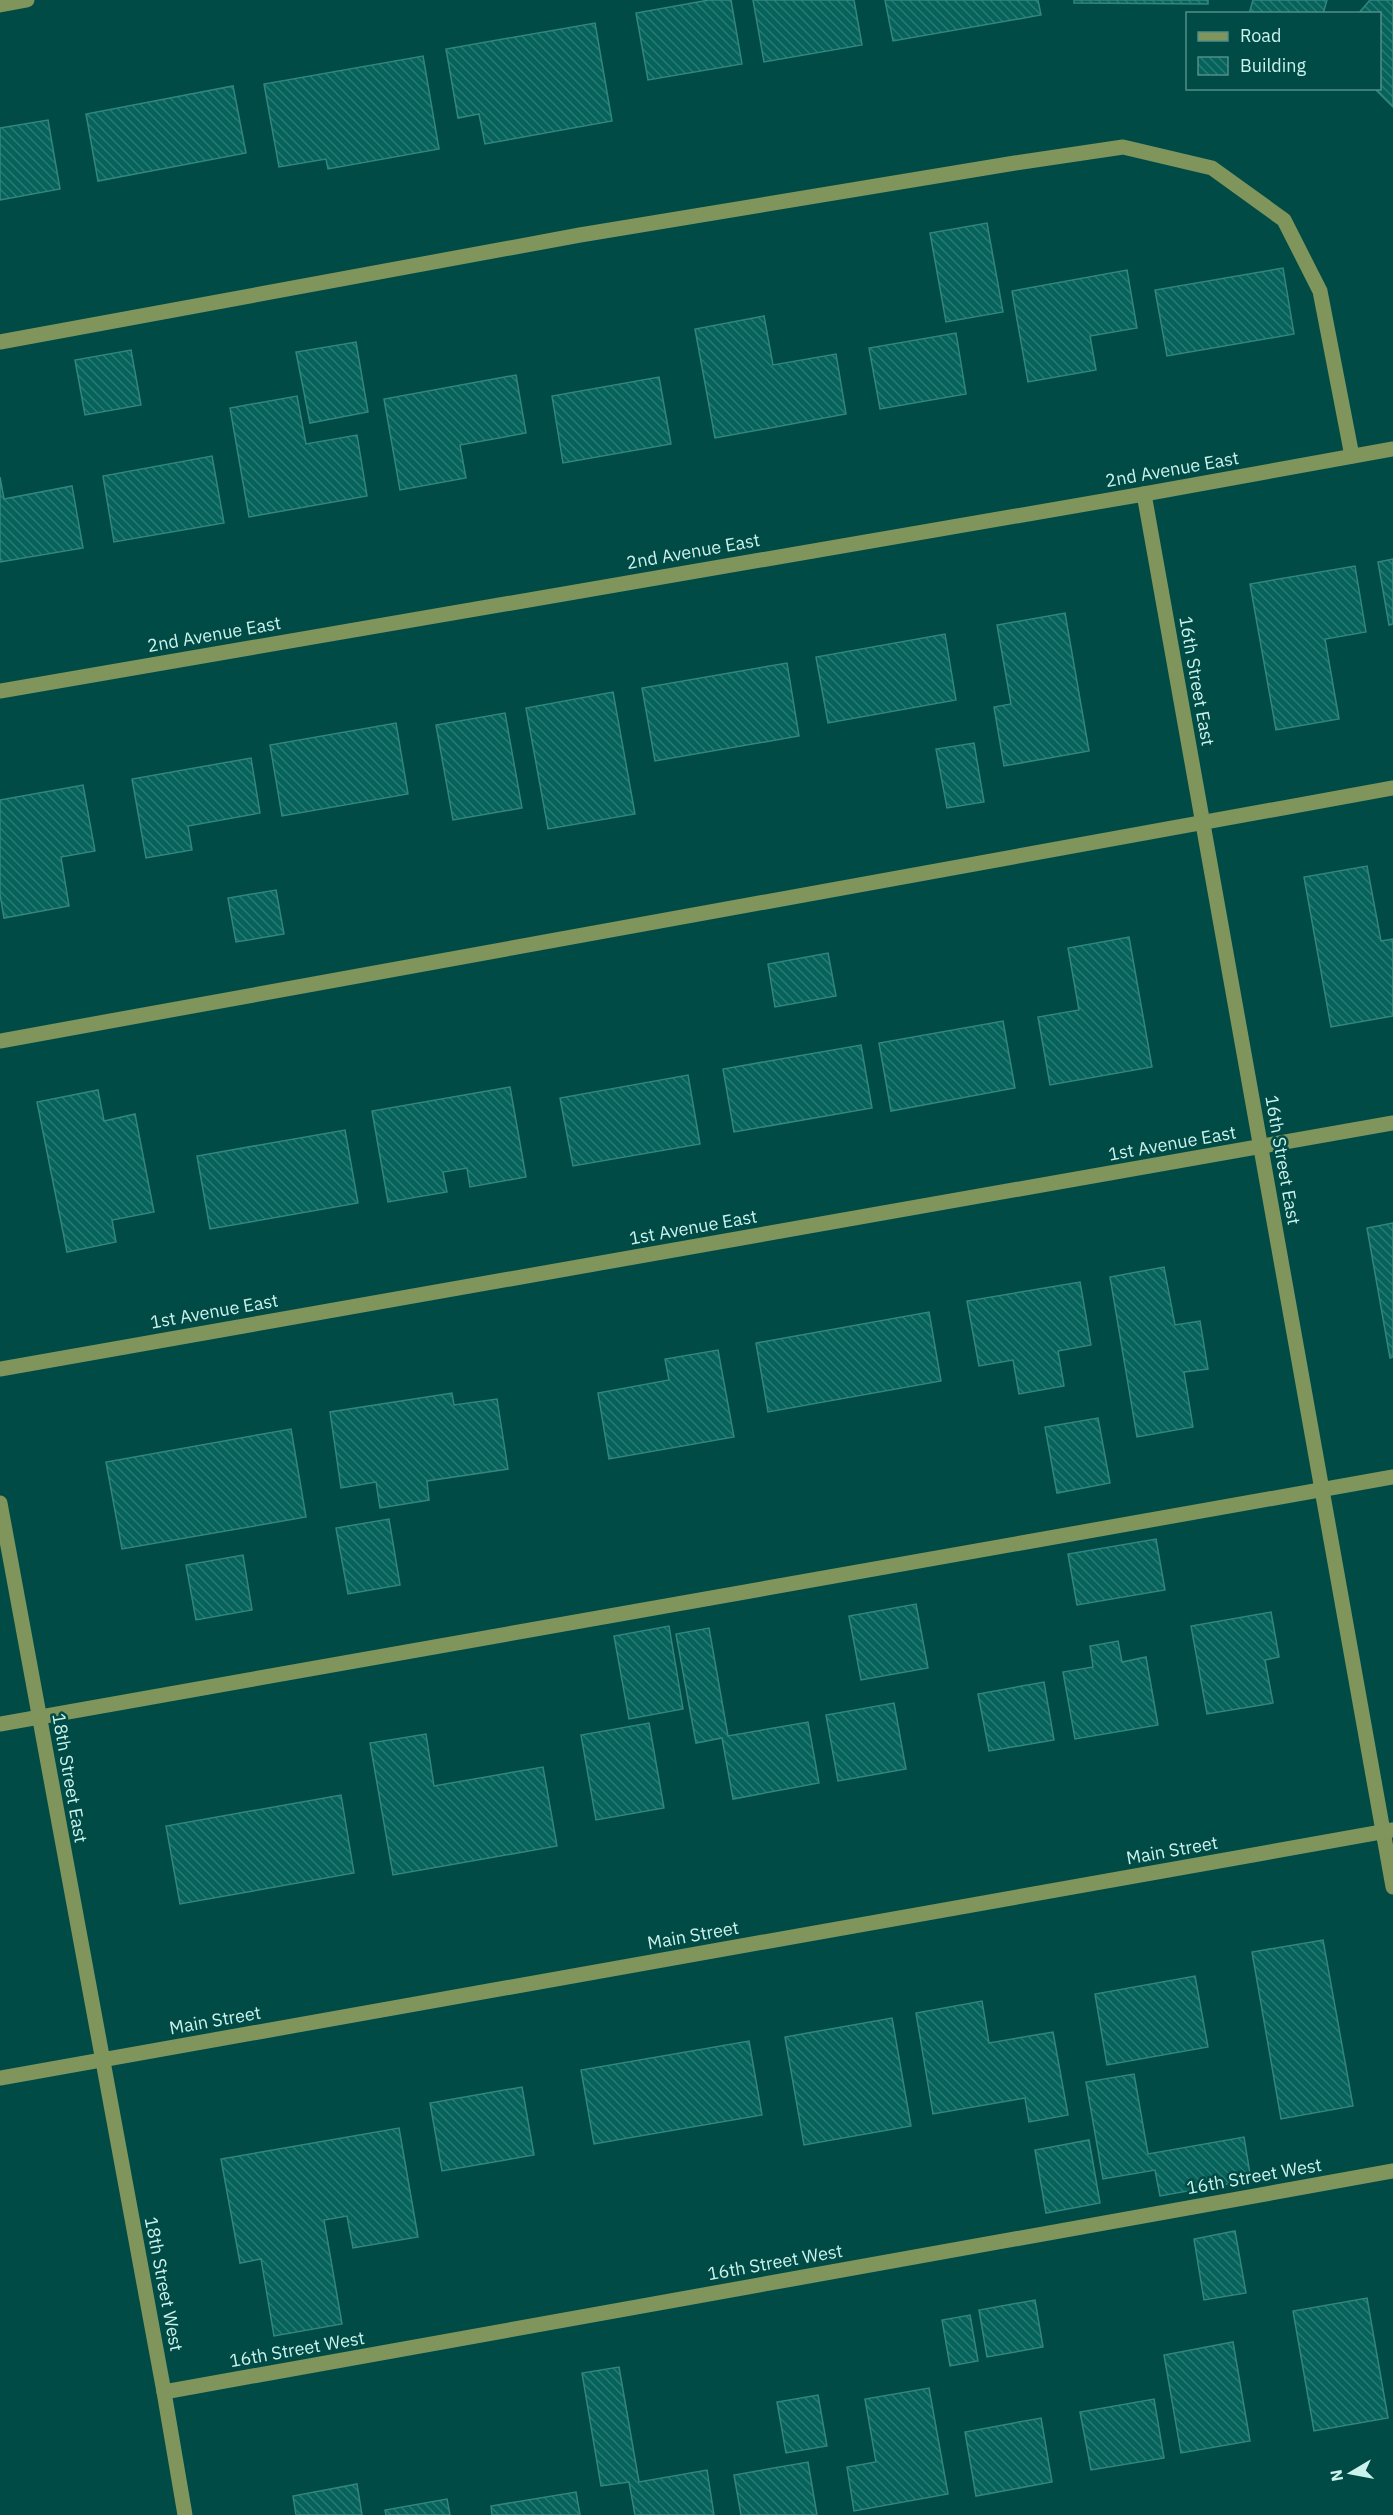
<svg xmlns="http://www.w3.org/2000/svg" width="1393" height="2515" font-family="'IBM Plex Sans',sans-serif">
  <defs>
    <pattern id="building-back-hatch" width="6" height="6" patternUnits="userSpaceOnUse" patternTransform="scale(1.5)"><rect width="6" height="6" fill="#06635b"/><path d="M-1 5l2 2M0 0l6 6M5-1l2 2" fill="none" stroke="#297a73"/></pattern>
  </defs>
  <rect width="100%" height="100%" fill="#004b45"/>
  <g fill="url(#building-back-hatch)" stroke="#33867e" stroke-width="1.5">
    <path d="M709,0H731L742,64L648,80L636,13Z"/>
    <path d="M753,0H854L862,45L764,62Z"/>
    <path d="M885,0H1038L1041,15L893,41Z"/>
    <path d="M1074,0H1208V4L1074,3Z"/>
    <path d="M1253,0H1327L1323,14H1249Z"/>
    <path d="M1370,0H1393V107L1374,88H1380V14H1358Z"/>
    <path d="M595,23L612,121L485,144L479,114L458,118L446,49Z"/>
    <path d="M423,56L439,149L328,169L326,159L279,167L264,84Z"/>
    <path d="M233,86L246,153L98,181L86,114Z"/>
    <path d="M48,120L60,189L0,200V128Z"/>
    <path d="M987,223L1003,312L946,322L930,233Z"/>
    <path d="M1283,268L1294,334L1167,356L1155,290Z"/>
    <path d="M1127,270L1137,328L1090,336L1096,370L1028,382L1012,291Z"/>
    <path d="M764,316L773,365L836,354L846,414L715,438L695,329Z"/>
    <path d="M956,333L966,394L880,409L869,348Z"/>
    <path d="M356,342L368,412L310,423L296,352Z"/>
    <path d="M131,350L141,405L85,415L75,360Z"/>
    <path d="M516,375L526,433L460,445L466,478L400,490L384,399Z"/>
    <path d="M659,377L671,444L563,463L552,396Z"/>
    <path d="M297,396L306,444L357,435L367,496L249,517L230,408Z"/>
    <path d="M212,456L224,523L114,542L103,476Z"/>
    <path d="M0,477L4,499L72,486L83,548L0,562Z"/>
    <path d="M1393,559V624L1389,625L1378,562Z"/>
    <path d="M1355,566L1366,632L1325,639L1339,719L1276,730L1250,584Z"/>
    <path d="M1065,613L1089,751L1004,766L994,707L1011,704L997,625Z"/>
    <path d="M945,634L956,700L828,723L816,657Z"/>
    <path d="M787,663L799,736L655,761L642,688Z"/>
    <path d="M613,692L635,814L548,829L526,708Z"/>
    <path d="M505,713L522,808L453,820L436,725Z"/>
    <path d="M396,723L408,794L282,816L270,745Z"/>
    <path d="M974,743L984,802L947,808L936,749Z"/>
    <path d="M251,758L260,813L188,826L192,850L146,858L132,779Z"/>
    <path d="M83,785L95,851L61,857L69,906L4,918L0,894V800Z"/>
    <path d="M1367,866L1381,941L1393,939V1016L1331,1027L1304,877Z"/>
    <path d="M276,890L284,934L236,942L228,898Z"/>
    <path d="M1129,937L1152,1067L1050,1085L1038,1017L1079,1010L1068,948Z"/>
    <path d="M828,953L836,996L775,1007L768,964Z"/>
    <path d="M1003,1021L1015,1088L891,1111L879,1043Z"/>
    <path d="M861,1045L872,1108L734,1132L723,1069Z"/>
    <path d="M688,1075L700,1144L573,1166L560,1098Z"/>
    <path d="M510,1087L526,1177L470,1187L467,1168L443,1172L447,1192L388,1202L372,1111Z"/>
    <path d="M98,1090L104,1121L135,1114L154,1212L112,1220L116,1242L67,1252L37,1102Z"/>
    <path d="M345,1130L358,1203L210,1229L197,1156Z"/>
    <path d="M1393,1223V1357L1390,1358L1367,1228Z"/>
    <path d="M1164,1267L1175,1325L1200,1321L1208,1369L1184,1372L1193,1427L1137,1437L1110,1277Z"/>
    <path d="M1080,1282L1091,1345L1058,1351L1064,1386L1019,1394L1013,1360L979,1366L967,1301Z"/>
    <path d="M929,1312L941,1381L768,1412L756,1343Z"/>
    <path d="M718,1350L734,1437L609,1459L598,1393L669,1380L665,1359Z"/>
    <path d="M452,1393L454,1405L497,1399L508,1469L427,1481L429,1500L380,1508L376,1482L341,1488L330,1412Z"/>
    <path d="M1098,1418L1110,1483L1057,1493L1045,1427Z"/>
    <path d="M291,1429L306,1517L122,1549L106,1462Z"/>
    <path d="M389,1519L400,1585L348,1594L336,1528Z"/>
    <path d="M1156,1539L1165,1590L1077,1605L1068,1554Z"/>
    <path d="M243,1555L252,1610L196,1620L186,1565Z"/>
    <path d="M916,1604L928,1668L861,1680L849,1616Z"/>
    <path d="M1271,1612L1279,1657L1265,1660L1273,1703L1207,1714L1191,1626Z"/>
    <path d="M669,1626L683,1709L629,1719L614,1636Z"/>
    <path d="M709,1628L728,1736L808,1722L819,1783L733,1799L722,1738L696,1743L676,1634Z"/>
    <path d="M1118,1641L1122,1662L1146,1657L1158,1725L1075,1739L1063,1672L1093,1667L1090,1646Z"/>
    <path d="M1044,1682L1054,1740L989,1751L978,1694Z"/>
    <path d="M894,1703L906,1769L838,1781L826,1715Z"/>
    <path d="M649,1723L664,1808L596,1820L581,1735Z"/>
    <path d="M426,1734L434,1786L543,1767L557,1846L393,1875L370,1743Z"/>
    <path d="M341,1795L354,1873L180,1904L166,1826Z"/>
    <path d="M1323,1940L1353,2106L1281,2119L1252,1952Z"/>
    <path d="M1195,1976L1208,2047L1107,2065L1095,1994Z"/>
    <path d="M982,2001L989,2043L1053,2032L1068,2115L1029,2122L1025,2098L933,2114L916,2013Z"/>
    <path d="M892,2018L911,2126L804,2145L785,2037Z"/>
    <path d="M749,2041L762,2115L594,2144L581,2070Z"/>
    <path d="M1134,2074L1148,2154L1244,2137L1251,2180L1160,2196L1155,2170L1103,2179L1086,2082Z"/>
    <path d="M522,2087L534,2155L442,2171L430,2103Z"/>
    <path d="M399,2128L418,2237L353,2248L347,2216L324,2220L342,2324L274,2336L261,2259L240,2263L221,2159Z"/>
    <path d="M1089,2140L1100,2203L1046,2213L1035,2150Z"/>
    <path d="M1235,2231L1246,2293L1204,2300L1194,2239Z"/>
    <path d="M1367,2298L1388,2418L1314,2431L1293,2311Z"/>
    <path d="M1035,2300L1043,2347L987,2357L979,2310Z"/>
    <path d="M970,2315L978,2361L950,2366L942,2320Z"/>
    <path d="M1233,2342L1250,2441L1181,2453L1164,2355Z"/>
    <path d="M619,2367L639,2482L707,2470L714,2515H635L629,2482L601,2486L582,2373Z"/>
    <path d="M929,2388L948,2494L854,2511L847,2467L876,2462L865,2399Z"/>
    <path d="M818,2395L827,2446L786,2453L777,2402Z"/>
    <path d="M1154,2399L1164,2458L1091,2470L1080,2412Z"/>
    <path d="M1041,2418L1052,2482L976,2496L965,2432Z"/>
    <path d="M808,2462L817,2515H741L734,2475Z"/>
    <path d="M357,2484L362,2515H296L293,2496Z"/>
    <path d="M576,2492L580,2515H492L491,2506Z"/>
    <path d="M447,2499L450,2515H386L385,2510Z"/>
  </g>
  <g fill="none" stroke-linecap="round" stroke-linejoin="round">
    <g stroke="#7f955c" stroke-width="15">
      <path d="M0,5L27,0"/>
      <path d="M0,342L580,235L1015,163L1123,147L1212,168L1284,220L1320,291L1352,456"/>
      <path d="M1144,494L1393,1887"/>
      <path d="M0,691L1144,494L1393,449"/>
      <path d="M0,1041L1393,788"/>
      <path d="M0,1369L1393,1123"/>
      <path d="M0,1503L164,2392L185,2515"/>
      <path d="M0,1724L1393,1477"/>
      <path d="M0,2078L1393,1830"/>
      <path d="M164,2392L1393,2171"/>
    </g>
  </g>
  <g text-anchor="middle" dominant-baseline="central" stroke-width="5" stroke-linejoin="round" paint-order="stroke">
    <g font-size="18" fill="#cbf2ec" stroke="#004b45">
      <text transform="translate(1172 469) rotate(-10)">2nd Avenue East</text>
      <text transform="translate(693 551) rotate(-10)">2nd Avenue East</text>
      <text transform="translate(214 634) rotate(-10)">2nd Avenue East</text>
      <text transform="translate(1197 681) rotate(80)">16th Street East</text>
      <text transform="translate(1172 1143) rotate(-10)">1st Avenue East</text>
      <text transform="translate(1283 1160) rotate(80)">16th Street East</text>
      <text transform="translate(693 1227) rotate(-10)">1st Avenue East</text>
      <text transform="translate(214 1311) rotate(-10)">1st Avenue East</text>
      <text transform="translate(70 1778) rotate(80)">18th Street East</text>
      <text transform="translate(1172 1850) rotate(-10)">Main Street</text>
      <text transform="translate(693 1935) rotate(-10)">Main Street</text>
      <text transform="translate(215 2020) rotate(-10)">Main Street</text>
      <text transform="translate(1254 2176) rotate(-10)">16th Street West</text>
      <text transform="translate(775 2262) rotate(-10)">16th Street West</text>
      <text transform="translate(164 2284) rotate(79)">18th Street West</text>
      <text transform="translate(297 2349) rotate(-10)">16th Street West</text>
    </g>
  </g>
  <rect x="1186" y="12" width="195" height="78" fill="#004b45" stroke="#518e88" stroke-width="1.5"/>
  <rect x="1198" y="32" width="30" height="9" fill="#7f955c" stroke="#518e88" stroke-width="1.5"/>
  <text x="1240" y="42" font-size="18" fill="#cbf2ec">Road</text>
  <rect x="1198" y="57" width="30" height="18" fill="url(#building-back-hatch)" stroke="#518e88" stroke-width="1.5"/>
  <text x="1240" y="72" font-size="18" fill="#cbf2ec">Building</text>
  <g transform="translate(1351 2473) rotate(260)" stroke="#004b45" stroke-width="4.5" paint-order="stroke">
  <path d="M0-4.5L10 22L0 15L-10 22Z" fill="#cbf2ec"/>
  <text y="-9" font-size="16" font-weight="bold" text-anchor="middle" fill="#cbf2ec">N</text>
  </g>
</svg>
